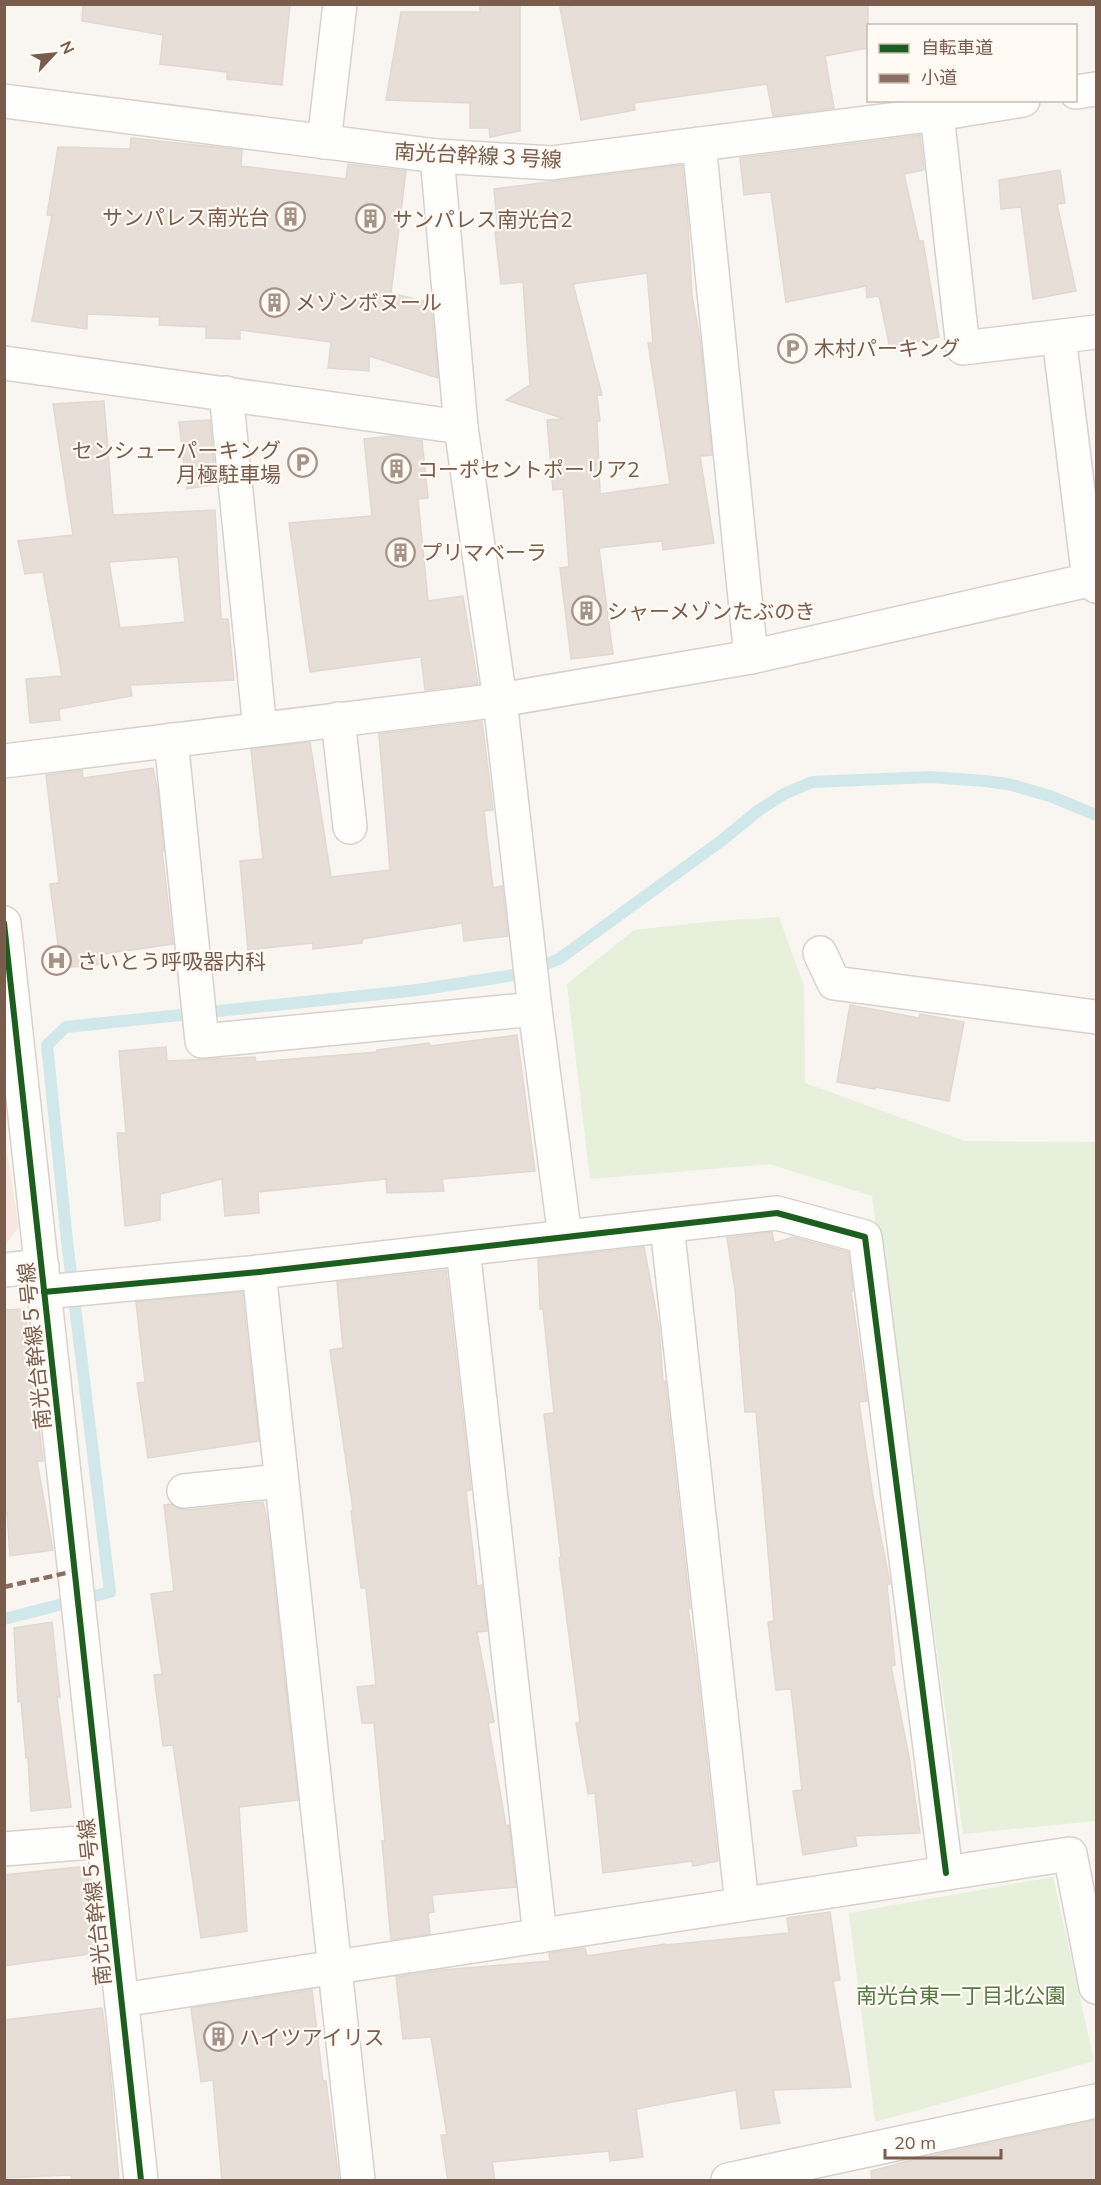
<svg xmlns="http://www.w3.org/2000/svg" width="1101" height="2185" font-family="Mulish,'Noto Sans JP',sans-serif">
  <rect width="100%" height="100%" fill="#f9f5f0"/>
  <path fill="#f6e8e1" d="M4,1134L19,1227L5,1245H4Z"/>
  <g fill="#e7f0db">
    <path d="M779,917L804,986L805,1083L965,1141L1096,1142V1821L963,1834L872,1196L769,1164L590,1179L567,984L634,930L715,921Z"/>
    <path d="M1053,1877L1094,2061L875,2122L849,1913Z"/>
  </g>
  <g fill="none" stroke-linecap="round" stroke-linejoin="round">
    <path stroke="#d0e8ea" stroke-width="12" d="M4,1619L110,1592L67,1241L47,1045L66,1027L418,990L520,974L559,959L721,841L759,810L784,794L812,782L930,777L985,781L1008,784L1050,796L1096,815"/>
  </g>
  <g fill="#e6ded7" stroke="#e2d8d2" stroke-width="1.5" fill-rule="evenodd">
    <path d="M83,4H290L282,85L227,79V72L160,64L163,35L82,21Z"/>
    <path d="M571,4H868V48L825,56L834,108L773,116L767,84L634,103L635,110L581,120L560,7H571Z"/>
    <path d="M480,5L520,6V131L490,137L489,128H470V103L386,100L401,12H480Z"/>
    <path d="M920,135L924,170L904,174L919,241H923L939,337L890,348L879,296L867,298L866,286L786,302L771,192L744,195L740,158Z"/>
    <path d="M131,138L242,150L241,166L346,179L348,164L406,171L391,293L431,303L438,378L369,356V371L328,368L331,342L240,330V339L206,338V327L159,325L160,317L87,314V329L32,321L52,215H47L58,147L130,149Z"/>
    <path d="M682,165L688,224L692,296L700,339L712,455L700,456L714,543L663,550L662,541L599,548L613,654L571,659L560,568L569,567L563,489L553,490L547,420L565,419L506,400L530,385L523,282L501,284L495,232H498L494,189ZM647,273L653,343H648L670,484L600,494L597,421H600L597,395H602L573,284Z"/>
    <path d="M1060,170L1065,203L1057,204L1076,291L1033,299L1021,207L1001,209L999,180Z"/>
    <path d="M104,401L113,515L215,510L221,619H228L234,680L130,685L132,696L59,709L60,720L30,723L26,679L62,676L43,572L25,574L18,541L73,535L53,404ZM178,557L185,622L120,628L109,562Z"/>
    <path d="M210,420L216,484L187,489L179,422Z"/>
    <path d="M393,436L422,441L428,498L418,499L428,601L463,596L478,684L425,690L421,657L310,672L289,523L372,516L364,439Z"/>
    <path d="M482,721L493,810L484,811L493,888L502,886L508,936L464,941L462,923L362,939V943L313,949V943L248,950L240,861L263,859L251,749L310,742L331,877L390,870L379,734Z"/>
    <path d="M153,768L158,793L164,851H162L173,944L103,954L104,964L61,968L50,884L59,883L46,775L82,770L83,778Z"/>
    <path d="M850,1005L919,1018L920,1014L964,1022L949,1101L875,1087V1089L837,1082Z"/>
    <path d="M517,1035L535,1171L442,1179L444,1191L387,1193L386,1179L258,1192L259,1213L225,1216L222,1179L160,1194V1220L125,1226L117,1133H126L119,1051L166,1047L167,1061L255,1057L256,1062L377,1052V1050L429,1043L430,1046Z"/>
    <path d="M772,1232L774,1243L793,1237L848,1252L853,1291H851L867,1401L859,1402L873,1496L890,1584H887L895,1665L891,1666L909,1757L920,1833L855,1836L857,1846L803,1855L793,1791L802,1790L791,1689L776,1690L768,1622L774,1621L756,1412H745L735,1290L727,1238Z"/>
    <path d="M644,1247L659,1327L663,1381H665L690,1608L688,1609L696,1662L718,1861L693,1866L692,1861L603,1873L595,1793L588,1794L576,1723L580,1722L559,1558L561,1557L544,1414L554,1413L543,1309H540L538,1259Z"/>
    <path d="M446,1270L471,1490L466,1491L477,1586L482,1585L487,1631L477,1632L494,1722L488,1723L506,1826L509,1825L516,1887L432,1895L434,1912L428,1913L430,1934L391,1940L382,1841H385L374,1723H362L357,1687L376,1685L366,1588H361L351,1511L353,1510L330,1350L343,1348L337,1282Z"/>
    <path d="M242,1292L259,1441L148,1458L137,1383L145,1382L136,1302Z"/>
    <path d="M25,1309L43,1461H37L53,1550L10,1556L7,1513L4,1514V1310Z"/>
    <path d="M263,1502L267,1519L298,1800L239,1807L247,1931L201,1938L173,1745L163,1746L154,1675L162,1674L151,1594L174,1591L164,1505L172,1504L177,1508L186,1510Z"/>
    <path d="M52,1622L60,1697H57L71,1807L31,1811L28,1758H26L21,1701L18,1702L14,1628Z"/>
    <path d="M87,1866L96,1953L4,1966V1875Z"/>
    <path d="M830,1912L840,1980L833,1981L851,2087L773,2090L780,2123L741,2129L736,2090L636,2109L643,2157L610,2161L609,2151L492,2162L495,2181H448L441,2135H447L431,2037L403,2039L396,1977L441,1970L550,1961L549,1953L585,1948L587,1956L665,1944V1945L789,1933L787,1918Z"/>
    <path d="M312,1990L323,2081H326L339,2181H222L213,2080L201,2082L191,2008Z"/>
    <path d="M102,2008L109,2058L119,2181H72L71,2175L4,2178V2020Z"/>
    <path d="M1096,2120V2181H872L871,2171L912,2160Z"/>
  </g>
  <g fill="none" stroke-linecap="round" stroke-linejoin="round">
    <defs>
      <g id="street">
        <path d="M937,114L963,348L1096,332"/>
        <path d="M324,142L340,4"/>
        <path d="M699,144L751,657"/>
        <path d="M437,156L461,427L500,700L535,1009L565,1237"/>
        <path d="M1059,337L1089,580"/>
        <path d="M4,363L461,427"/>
        <path d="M226,393L260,729"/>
        <path d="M338,719L350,827"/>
        <path d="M171,740L202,1041L535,1009"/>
        <path d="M4,761L500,700L751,657L1089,580L1096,586"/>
        <path d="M820,953L834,983L1096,1017"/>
        <path d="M667,1226L742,1904"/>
        <path d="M463,1249L540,1936"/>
        <path d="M4,1270L42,1266"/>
        <path d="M259,1272L358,2180"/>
        <path d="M44,1292L259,1272L777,1213L865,1237L946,1873"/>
        <path d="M184,1491L280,1481"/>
        <path d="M4,1849L104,1841"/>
        <path d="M122,2000L1070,1854L1096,1987"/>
        <path d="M728,2180L1096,2101"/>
      </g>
      <g id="secondary">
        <path d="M1076,92L1096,89"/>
        <path d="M4,101L437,156L551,163L937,114L1023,100"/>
        <path d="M4,923L141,2180"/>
      </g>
    </defs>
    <use href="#street" stroke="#d7d1cb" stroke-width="36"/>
    <use href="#secondary" stroke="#d9d2cb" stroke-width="36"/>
    <use href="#street" stroke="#fefefd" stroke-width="33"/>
    <use href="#secondary" stroke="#fefefd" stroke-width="33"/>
    <path stroke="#8d6e63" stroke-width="4.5" stroke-dasharray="9 4.5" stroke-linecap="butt" d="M4,1587L75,1571"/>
    <defs>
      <g id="cycleway">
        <path d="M4,923L141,2180"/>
        <path d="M44,1292L259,1272L777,1213L865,1237L946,1873"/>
      </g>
    </defs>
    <use href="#cycleway" stroke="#fffaf3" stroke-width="10"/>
    <use href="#cycleway" stroke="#1b5e20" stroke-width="6"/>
  </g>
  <defs>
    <symbol id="building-ring" viewBox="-11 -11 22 22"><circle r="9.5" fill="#fffaf3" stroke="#a69286" stroke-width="1.5"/><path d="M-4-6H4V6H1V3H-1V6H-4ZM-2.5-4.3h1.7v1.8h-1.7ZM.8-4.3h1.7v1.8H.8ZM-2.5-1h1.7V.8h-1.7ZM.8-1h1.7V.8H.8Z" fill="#a69286"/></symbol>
    <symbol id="parking-ring" viewBox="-11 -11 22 22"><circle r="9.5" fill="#fffaf3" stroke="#a69286" stroke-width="1.5"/><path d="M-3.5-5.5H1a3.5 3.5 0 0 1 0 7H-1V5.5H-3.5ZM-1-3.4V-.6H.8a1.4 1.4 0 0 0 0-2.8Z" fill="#a69286"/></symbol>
    <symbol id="hospital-ring" viewBox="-11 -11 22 22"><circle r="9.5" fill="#fffaf3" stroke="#a69286" stroke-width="1.5"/><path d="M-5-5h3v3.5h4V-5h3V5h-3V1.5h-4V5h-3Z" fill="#a69286"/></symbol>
  </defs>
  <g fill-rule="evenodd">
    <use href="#building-ring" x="274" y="200" width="33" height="33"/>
    <use href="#building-ring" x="354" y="202" width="33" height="33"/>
    <use href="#building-ring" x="258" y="286" width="33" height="33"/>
    <use href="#parking-ring" x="776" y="332" width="33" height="33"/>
    <use href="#parking-ring" x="286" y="446" width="33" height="33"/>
    <use href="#building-ring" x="380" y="452" width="33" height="33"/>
    <use href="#building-ring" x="384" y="536" width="33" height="33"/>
    <use href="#building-ring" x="570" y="594" width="33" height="33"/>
    <use href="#hospital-ring" x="40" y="944" width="33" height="33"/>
    <use href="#building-ring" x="202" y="2020" width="33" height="33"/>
  </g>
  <g text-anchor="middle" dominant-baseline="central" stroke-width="4.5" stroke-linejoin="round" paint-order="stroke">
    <g font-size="21" fill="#7a5c4d" stroke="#fffaf3">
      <text transform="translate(478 155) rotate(3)">南光台幹線３号線</text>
      <text transform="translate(34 1346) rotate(-96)">南光台幹線５号線</text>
      <text transform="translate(94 1902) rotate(-96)">南光台幹線５号線</text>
    </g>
    <g font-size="21" fill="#7a5c4d" stroke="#fffaf3" text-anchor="start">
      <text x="270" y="217" text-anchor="end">サンパレス南光台</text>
      <text x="392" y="219">サンパレス南光台2</text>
      <text x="295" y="302">メゾンボヌール</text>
      <text x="814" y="348">木村パーキング</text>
      <text x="281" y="450" text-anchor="end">センシューパーキング<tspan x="281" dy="24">月極駐車場</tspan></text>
      <text x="417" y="469">コーポセントポーリア2</text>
      <text x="421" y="552">プリマベーラ</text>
      <text x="607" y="611">シャーメゾンたぶのき</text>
      <text x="77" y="961">さいとう呼吸器内科</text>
      <text x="239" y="2037">ハイツアイリス</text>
    </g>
    <g font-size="21" fill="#537a41" stroke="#fffaf3">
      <text x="961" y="1995">南光台東一丁目北公園</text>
    </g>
  </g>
  <rect width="1101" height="2185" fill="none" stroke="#7a5c4d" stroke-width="12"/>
  <rect x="867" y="24" width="210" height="78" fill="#fffaf3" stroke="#cabbb1" stroke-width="1.5"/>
  <rect x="879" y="44" width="30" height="9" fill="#1b5e20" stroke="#cabbb1" stroke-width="1.5"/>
  <text x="921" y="54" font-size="18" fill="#7a5c4d">自転車道</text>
  <rect x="879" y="74" width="30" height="9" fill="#8d6e63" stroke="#cabbb1" stroke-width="1.5"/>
  <text x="921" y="84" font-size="18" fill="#7a5c4d">小道</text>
  <g transform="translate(54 54) rotate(64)" stroke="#fffaf3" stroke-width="4.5" paint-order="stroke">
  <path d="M0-4.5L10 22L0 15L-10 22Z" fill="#7a5c4d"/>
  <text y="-9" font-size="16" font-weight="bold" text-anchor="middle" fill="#7a5c4d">N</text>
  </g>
  <path d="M885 2149v9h116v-9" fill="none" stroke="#7a5c4d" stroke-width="3"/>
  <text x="894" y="2149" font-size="18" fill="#7a5c4d" stroke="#fffaf3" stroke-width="4.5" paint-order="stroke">20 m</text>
</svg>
